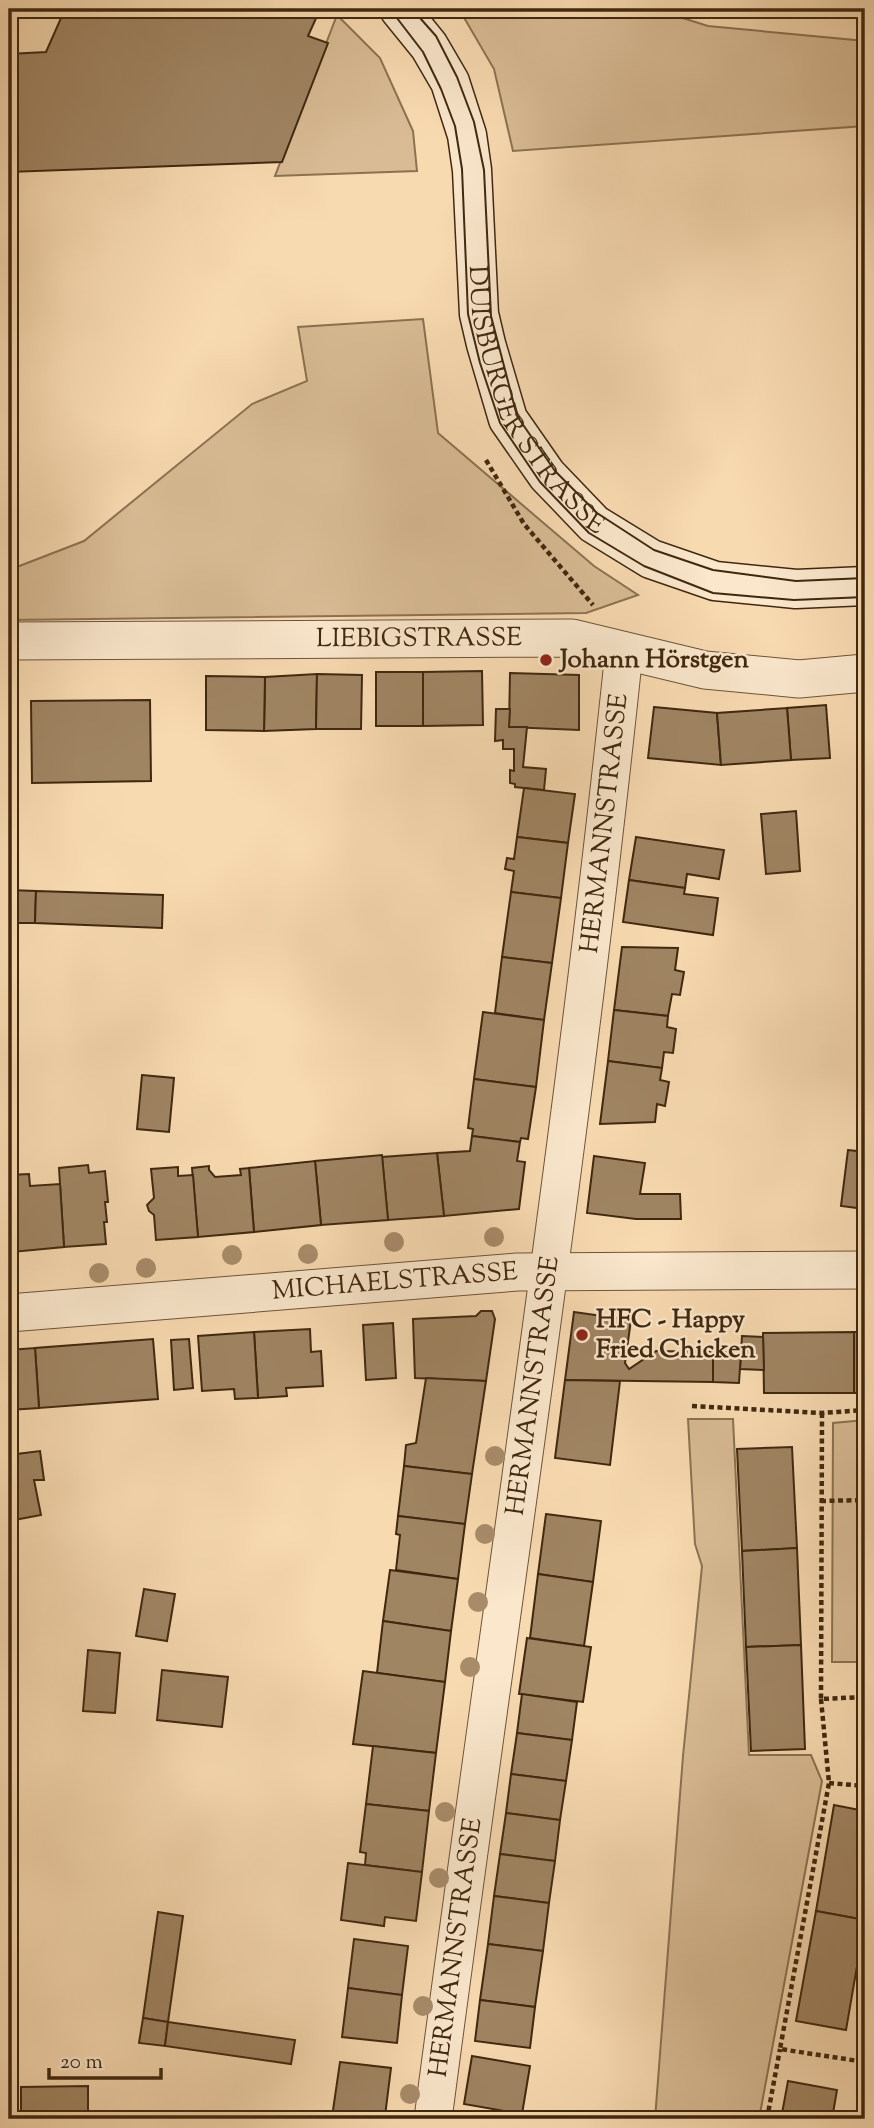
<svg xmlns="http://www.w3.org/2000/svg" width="874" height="2128" font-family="'Sorts Mill Goudy',serif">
  <rect width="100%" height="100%" fill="#f8dab1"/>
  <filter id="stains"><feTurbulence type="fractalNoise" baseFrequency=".00286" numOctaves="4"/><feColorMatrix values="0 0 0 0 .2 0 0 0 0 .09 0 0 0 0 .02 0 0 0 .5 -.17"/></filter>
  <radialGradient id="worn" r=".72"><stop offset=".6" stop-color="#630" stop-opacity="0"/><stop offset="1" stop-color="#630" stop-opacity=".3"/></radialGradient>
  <g fill="#d9bc95" stroke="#8c7252" stroke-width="2">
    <path d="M459,9H654L708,26L865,41V126L513,151L494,69Z"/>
    <path d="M337,15L380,58L413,131L417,171L275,176Z"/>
    <path d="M423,319L438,433L594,566L638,595L586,613L9,620V570L84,541L252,404L307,381L298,327Z"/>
    <path d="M688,1419H733L749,1755H811L822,1781L759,2119H655L683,1756L702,1566L695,1544Z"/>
    <path d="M865,1420V1662H832L833,1423Z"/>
  </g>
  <g fill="#a08563" stroke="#40280f" stroke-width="2">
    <path d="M65,9H309L318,14L308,36L328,43L282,162L9,172V54L46,52Z"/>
    <path d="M482,671L483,725L423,726V672Z"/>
    <rect x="376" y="672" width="47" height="54"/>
    <path d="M510,673L579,675V730L509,727Z"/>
    <path d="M317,674L316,729L264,731L265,677Z"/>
    <path d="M317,674L362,675L361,729H316Z"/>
    <path d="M206,676L265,677L264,731L206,730Z"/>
    <path d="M9,678H17L18,735H9Z"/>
    <path d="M150,700L151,781L32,783L31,701Z"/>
    <path d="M865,702V759H862L857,703Z"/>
    <path d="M826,705L830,758L791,760L787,708Z"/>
    <path d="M654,707L717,713L721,765L648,758Z"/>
    <path d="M787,708L791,760L721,765L717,713Z"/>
    <path d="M496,709H510L509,727H527L523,767L546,769L544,790L515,787V784L510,783V770L514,771V749H503V740L495,741Z"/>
    <path d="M524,788L575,794L568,843L517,837Z"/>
    <path d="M796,811L800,871L766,874L761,814Z"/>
    <path d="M517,837L568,843L561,898L511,892L514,871L505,869L507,858L514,859Z"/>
    <path d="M636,837L724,850L719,879L687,874L685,888L629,880Z"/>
    <path d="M629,880L685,888L684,894L718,898L713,935L623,922Z"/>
    <path d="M9,890L36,891L35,923H9Z"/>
    <path d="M36,891L163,895L162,928L35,923Z"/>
    <path d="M511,892L561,898L552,963L502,957Z"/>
    <path d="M622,947L678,948L675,970L684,972L680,995L672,994L668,1016L614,1010Z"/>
    <path d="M502,957L552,963L544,1020L495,1013Z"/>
    <path d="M614,1010L668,1016L667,1027L676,1029L673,1053L664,1052L662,1068L608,1061Z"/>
    <path d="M483,1012L544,1020L536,1087L474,1079Z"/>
    <path d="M608,1061L662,1068L660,1080L669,1082L665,1106L657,1104L655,1122L600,1124Z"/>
    <path d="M142,1075L174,1078L169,1132L137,1129Z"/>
    <path d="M474,1079L536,1087L528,1139L521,1138L520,1142L472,1136L473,1129L468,1128Z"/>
    <path d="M472,1136L520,1142L517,1161L525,1162L519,1209L444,1216L437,1153L470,1151Z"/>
    <path d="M848,1150L865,1152V1209L841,1206Z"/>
    <path d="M437,1153L444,1216L388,1220L382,1157Z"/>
    <path d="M382,1155L388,1220L321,1225L315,1161Z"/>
    <path d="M594,1156L645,1163L640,1194H680L681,1219H636L587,1213Z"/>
    <path d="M315,1161L321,1225L254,1232L249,1168Z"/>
    <path d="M88,1165L89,1173L105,1171L108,1202H105L107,1222H104L106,1244L64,1247L59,1168Z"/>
    <path d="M209,1166V1170L215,1177L241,1175L240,1169L249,1168L254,1232L198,1237L192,1168Z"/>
    <path d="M178,1167V1176L193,1175L198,1237L156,1240L154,1215L149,1211L147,1205L154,1198L151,1169Z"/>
    <path d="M29,1174L30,1186L60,1184L64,1247L12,1252L9,1223V1175Z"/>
    <path d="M481,1311H492L495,1319L486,1381L415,1378L413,1319L476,1316Z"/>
    <path d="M574,1312L631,1320L625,1363L629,1369L656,1351L713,1352V1382L565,1380Z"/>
    <path d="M393,1323L396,1378L366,1380L363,1325Z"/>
    <path d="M310,1329L311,1352L321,1351L323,1386L286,1388L287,1396L258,1398L254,1332Z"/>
    <path d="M254,1332L258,1398L235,1399L234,1389L202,1391L198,1336Z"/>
    <rect x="854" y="1332" width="11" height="61"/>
    <path d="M854,1332V1393H764L763,1333Z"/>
    <path d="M742,1336L763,1337L764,1370L740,1369Z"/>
    <path d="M153,1339L158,1399L39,1408L35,1348Z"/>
    <path d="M189,1339L193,1388L174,1390L171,1340Z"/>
    <path d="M35,1348L39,1408L9,1410V1350Z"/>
    <path d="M713,1352H741L739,1383L713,1382Z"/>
    <path d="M426,1378L486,1381L472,1474L404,1466L406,1445L416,1443Z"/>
    <path d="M565,1380L620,1381L610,1465L555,1458Z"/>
    <path d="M792,1447L797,1548L742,1551L737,1449Z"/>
    <path d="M40,1451L44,1480H34L41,1515L9,1521V1455Z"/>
    <path d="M404,1466L472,1474L465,1524L398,1516Z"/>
    <path d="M546,1514L601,1521L593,1582L538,1574Z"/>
    <path d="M398,1516L465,1524L458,1579L396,1570L400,1535L396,1534Z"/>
    <path d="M797,1548L801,1645L746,1647L742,1551Z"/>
    <path d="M390,1570L458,1579L451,1631L383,1621Z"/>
    <path d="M538,1574L593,1582L584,1646L530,1638Z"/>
    <path d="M144,1589L175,1594L167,1641L136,1636Z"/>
    <path d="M383,1621L451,1631L445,1682L377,1673Z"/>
    <path d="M527,1638L591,1647L583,1702L519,1694Z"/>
    <path d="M801,1645L805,1749L751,1751L746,1647Z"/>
    <path d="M88,1650L120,1653L115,1713L83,1711Z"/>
    <path d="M162,1670L228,1677L222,1727L157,1720Z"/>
    <path d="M363,1671L445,1682L436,1753L353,1744Z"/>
    <path d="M522,1694L577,1702L572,1740L517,1733Z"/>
    <path d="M517,1733L572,1740L566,1781L511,1774Z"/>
    <path d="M373,1746L436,1753L429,1811L366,1804Z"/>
    <path d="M511,1774L566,1781L560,1820L506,1813Z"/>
    <path d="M366,1804L429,1811L422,1872L365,1865L366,1853L360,1852Z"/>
    <path d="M834,1805L865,1811V1920L816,1911Z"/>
    <path d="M506,1813L560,1820L555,1861L500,1854Z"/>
    <path d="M500,1854L555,1861L549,1903L494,1896Z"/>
    <path d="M348,1863L422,1872L416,1921L385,1917L384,1926L341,1920Z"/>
    <path d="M494,1896L549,1903L543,1951L488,1944Z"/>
    <path d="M816,1911L865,1920L846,2030L796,2021Z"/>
    <path d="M158,1912L183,1916L168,2022L143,2018Z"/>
    <path d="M354,1939L408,1946L402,1995L348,1988Z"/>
    <path d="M488,1944L543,1951L535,2007L480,2000Z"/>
    <path d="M348,1988L402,1995L397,2043L342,2037Z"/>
    <path d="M480,2000L535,2007L530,2048L475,2041Z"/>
    <path d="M143,2018L168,2022L165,2046L139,2043Z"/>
    <path d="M168,2022L295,2040L291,2064L165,2046Z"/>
    <path d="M472,2056L530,2066L522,2114L464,2104Z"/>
    <path d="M340,2062L391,2068L385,2116L332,2117Z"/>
    <path d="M788,2081L837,2090L832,2119H781Z"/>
    <path d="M88,2086V2119H11L21,2118V2087Z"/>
    <path d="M385,2116L384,2119H326V2117Z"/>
  </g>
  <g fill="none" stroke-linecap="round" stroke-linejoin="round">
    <defs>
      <g id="street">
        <path id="s1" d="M9,641L572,638L705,670L799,679L865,673"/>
        <path id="s2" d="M9,1313L517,1272L865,1270"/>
        <path id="s3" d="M433,2119C497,1630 573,1143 624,652"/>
      </g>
      <g id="secondary">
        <path id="s4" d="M399,9L429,46L450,82L467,135L472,170L479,314L486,344L508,419L547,475L594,524L651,559L715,581L796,589L865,586"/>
      </g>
    </defs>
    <use href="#street" stroke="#6e5438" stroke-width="39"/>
    <use href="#secondary" stroke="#40280f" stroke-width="41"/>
    <g stroke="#40280f" stroke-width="4.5" stroke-dasharray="5 3.5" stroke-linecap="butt">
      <path d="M486,460L524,524L593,605"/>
      <path d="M692,1406L822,1413L865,1410"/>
      <path d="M822,1413L821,1699L865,1697"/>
      <path d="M821,1501L865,1500"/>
      <path d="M821,1699L829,1783L780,2049L865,2062"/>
      <path d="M829,1783L865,1786"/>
      <path d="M767,2119L780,2049"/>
    </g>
    <use href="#street" stroke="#fae7cc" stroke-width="37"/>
    <use href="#secondary" stroke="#fae7cc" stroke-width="38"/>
    <g stroke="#40280f" stroke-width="2">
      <path d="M390,9L423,52L441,89L455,126L462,169L468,314L480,363L500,423L540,482L589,533L644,566L713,593L794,600L865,597"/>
      <path d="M412,9L436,36L457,77L474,122L484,170L491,316L517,416L555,471L597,513L654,550L713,570L796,581L865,578"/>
    </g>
  </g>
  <g fill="#a88c6a">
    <circle cx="494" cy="1237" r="10"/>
    <circle cx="394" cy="1242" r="10"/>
    <circle cx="308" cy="1254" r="10"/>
    <circle cx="232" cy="1255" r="10"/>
    <circle cx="146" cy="1268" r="10"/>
    <circle cx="99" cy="1273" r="10"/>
    <circle cx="495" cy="1456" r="10"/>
    <circle cx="485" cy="1534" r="10"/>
    <circle cx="478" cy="1602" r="10"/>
    <circle cx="470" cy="1667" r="10"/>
    <circle cx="445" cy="1812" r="10"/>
    <circle cx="439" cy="1878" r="10"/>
    <circle cx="423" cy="2006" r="10"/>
    <circle cx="410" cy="2094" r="10"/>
  </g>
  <g fill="#8f2418" stroke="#fae7cc" stroke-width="2.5">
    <circle cx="546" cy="660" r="7"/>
    <circle cx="582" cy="1335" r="7"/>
  </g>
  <g text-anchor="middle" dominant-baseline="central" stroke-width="5" stroke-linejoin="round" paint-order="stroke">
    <g font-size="26" fill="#40280f" stroke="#fae7cc">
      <text stroke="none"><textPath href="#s4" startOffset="427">DUISBURGER STRASSE</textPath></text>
      <text stroke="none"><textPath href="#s1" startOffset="410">LIEBIGSTRASSE</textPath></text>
      <text stroke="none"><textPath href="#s3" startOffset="1307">HERMANNSTRASSE</textPath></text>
      <text stroke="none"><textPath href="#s2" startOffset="387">MICHAELSTRASSE</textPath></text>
      <text stroke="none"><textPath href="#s3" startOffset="740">HERMANNSTRASSE</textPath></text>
      <text stroke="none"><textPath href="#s3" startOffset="173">HERMANNSTRASSE</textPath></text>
    </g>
    <g font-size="26" font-weight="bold" fill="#40280f" stroke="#fae7cc" text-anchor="start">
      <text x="560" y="660">Johann Hörstgen</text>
      <text x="596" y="1320">HFC - Happy<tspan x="596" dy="30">Fried Chicken</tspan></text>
    </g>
  </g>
  <rect width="874" height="2128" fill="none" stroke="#f8dab1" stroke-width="35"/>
  <rect x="10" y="10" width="853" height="2107" fill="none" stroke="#40280f" stroke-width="3.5"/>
  <rect x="18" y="18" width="839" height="2093" fill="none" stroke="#40280f" stroke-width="2"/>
  <path d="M49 2068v10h112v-10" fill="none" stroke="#40280f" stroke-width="3.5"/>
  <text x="60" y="2068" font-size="21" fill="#40280f" stroke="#fae7cc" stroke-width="5" paint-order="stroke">20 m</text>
  <rect width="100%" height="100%" filter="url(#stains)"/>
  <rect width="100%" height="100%" fill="url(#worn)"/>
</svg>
